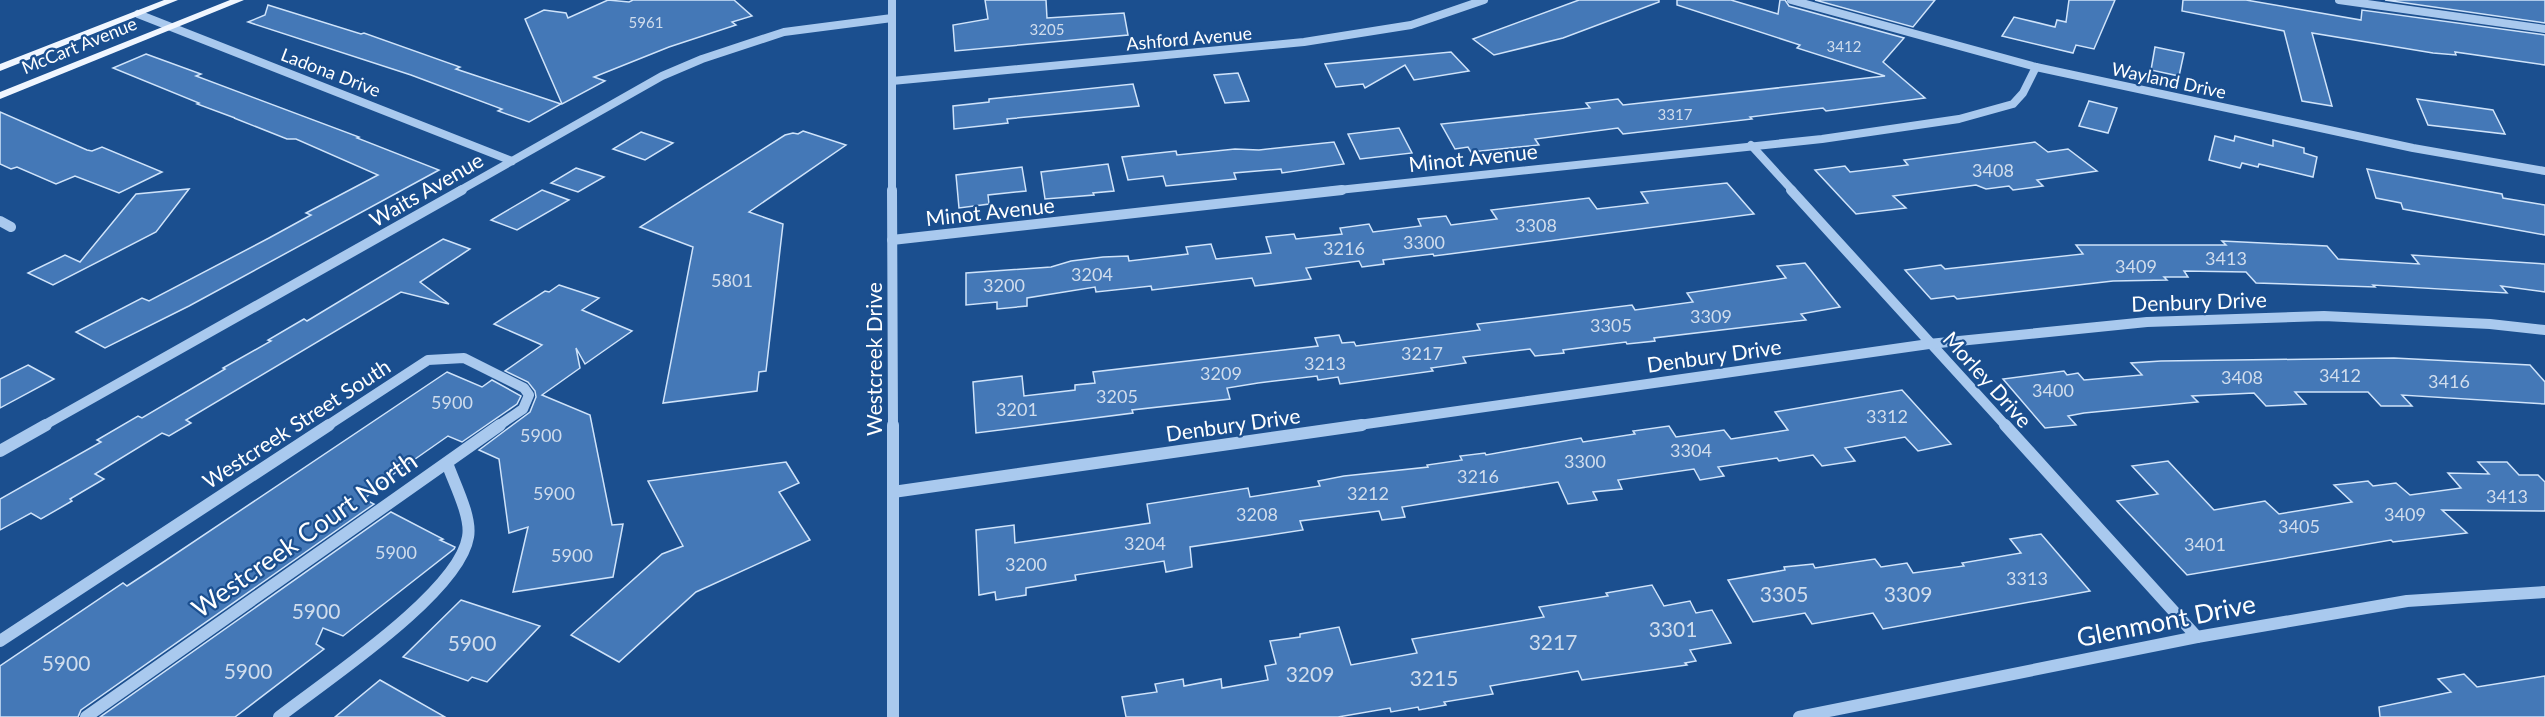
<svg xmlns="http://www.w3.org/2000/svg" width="2545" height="717" font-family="Lato,sans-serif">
  <rect width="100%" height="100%" fill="#1b4f8f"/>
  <g fill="#4478b7" stroke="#cfe3fa" stroke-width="1.5">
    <path d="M608,0L629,2L633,0H734L752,16L732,22L736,25L669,47L594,77L605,81L562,104L525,19L544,10L566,13L568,18Z"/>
    <path d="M985,0H1046L1047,18L1124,13L1128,35L955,51L953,25L988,19Z"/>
    <path d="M1579,0H1659V2L1563,38L1494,55L1473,39Z"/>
    <path d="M1677,0H1731L1778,14L1780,0H1785L1789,6L1904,38L1883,62L1925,98L1826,111L1823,108L1750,117L1752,119L1623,134L1618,128L1535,139L1539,145L1471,152L1468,147L1455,149L1441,124L1590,108L1586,103L1618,99L1623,105L1885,76L1797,48L1800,45L1677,5Z"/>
    <path d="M1815,0H1935L1913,27Z"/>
    <path d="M2069,0H2115L2094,49L2076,45L2073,53L2002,36L2014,17L2055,27L2057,20L2066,22Z"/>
    <path d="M2183,0H2246L2361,20L2362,10L2545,35V65L2455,52L2456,55L2433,53L2312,33L2332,106L2302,101L2284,31L2182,11Z"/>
    <path d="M2385,0H2545V23Z"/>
    <path d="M268,5L361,34L364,33L460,67L456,69L561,104L529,122L498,111L502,109L411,75L248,22L265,15Z"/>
    <path d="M2155,47L2184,53L2179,76L2151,70Z"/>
    <path d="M1451,52L1469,71L1414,80L1405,65L1365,88L1363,84L1336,87L1325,64Z"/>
    <path d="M146,54L201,74L196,76L359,137L357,138L439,170L189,306L105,348L76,332L142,298L149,301L269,238L311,215L306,213L378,175L296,139H287L234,118H235L197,104L199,103L113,68Z"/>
    <path d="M1238,73L1249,101L1225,103L1214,75Z"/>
    <path d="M1133,84L1139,106L1007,119L1008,123L954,129L953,106L989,102V99Z"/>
    <path d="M2417,99L2493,110L2505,134L2428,125Z"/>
    <path d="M2089,101L2117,108L2108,133L2079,126Z"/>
    <path d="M0,112L87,150L92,151L102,147L162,172L119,193L75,176L56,184L17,167L11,169L0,164Z"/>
    <path d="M1399,128L1412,153L1360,159L1348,134Z"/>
    <path d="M803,131L846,145L749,212L783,224L766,371L759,372L757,391L663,403L693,247L640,227L785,135L793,133L798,134Z"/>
    <path d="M641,132L673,143L645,160L613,149Z"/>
    <path d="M2215,136L2234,141L2235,136L2273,146V140L2304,148V153L2317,157L2313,177L2259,164L2258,167L2242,163L2240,168L2209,160Z"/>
    <path d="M1334,142L1344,164L1282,173L1281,169L1234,173L1236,179L1166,186L1163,176L1128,180L1122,157L1176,151L1177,155L1235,149L1259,150Z"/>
    <path d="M2035,142L2048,152L2068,149L2097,171L2037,180L2043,186L2013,190L2009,186L1986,189L1976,185L1893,196L1906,208L1856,214L1815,170L1845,166L1850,172L1908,165L1904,160Z"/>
    <path d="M1108,164L1114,191L1093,193L1094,195L1045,199L1041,172Z"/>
    <path d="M1022,167L1026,191L988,195L989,204L959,208L956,175Z"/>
    <path d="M576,168L604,177L578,192L551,183Z"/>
    <path d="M2367,169L2502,194L2503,198L2545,205V235L2403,209L2401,203L2376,198Z"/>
    <path d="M1727,183L1754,214L1434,256L1433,254L1383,260L1384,264L1362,267L1359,261L1306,268L1311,279L1255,286L1252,278L1152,290L1151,286L1096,292L1095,287L1027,298V306L997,309V302L966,305V273L1051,267L1071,261L1103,257L1128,256L1129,261L1188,254L1186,247L1211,244L1216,259L1271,253L1266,237L1294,234L1296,239L1342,234L1340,228L1369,224L1373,232L1421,226L1418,219L1446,216L1451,225L1497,219L1491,210L1589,198L1597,209L1648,203L1641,192Z"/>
    <path d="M189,189L156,232L53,285L28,273L65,255L80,262L136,194Z"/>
    <path d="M542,190L569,200L517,230L491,220Z"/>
    <path d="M443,239L470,249L420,282L449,304L401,292L186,420L191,423L169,436L162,433L95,474L104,479L70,499L72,501L41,519L31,513L0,530V499L101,442L97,440L138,416L142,418L225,369L223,368L271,341L268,340L304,319L307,321Z"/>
    <path d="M2222,241L2327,246L2338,259L2419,264L2412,255L2545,264V292L2501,286L2507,293L2373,285L2375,287L2256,283L2246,272L2184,271L2188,277H2164L2167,280L2113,281L1957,299L1954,296L1931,299L1905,270L1941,265L1945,269L2083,254L2076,245H2226Z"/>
    <path d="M1805,263L1840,307L1801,314L1806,320L1654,338L1655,341L1627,344L1626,342L1563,350L1564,353L1535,356L1530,349L1463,357L1466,363L1431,368L1433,371L1340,384L1338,377L1318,380L1317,376L1258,383L1227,388L1230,399L1132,410L1133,413L976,433L973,382L1022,376L1024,396L1075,390V385L1095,383L1093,372L1318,346L1315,338L1339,335L1342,343L1354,342L1356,346L1480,330L1477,324L1544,316L1632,305L1635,310L1693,302L1687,293L1786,278L1777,266Z"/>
    <path d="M559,285L599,298L582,310L632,331L585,364L576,348L580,368L542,395L590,415L612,525L623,524L613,577L513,592L528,527L509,533L499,459L479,450L530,412L536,397L535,391L528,382L505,371L542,345L494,324L545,291L549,292Z"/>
    <path d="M2394,358L2530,365L2545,382V404L2402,395L2412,406H2381L2368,392H2295L2306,404L2266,406L2254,393L2192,396L2198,402L2084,413L2068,416L2076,425L2045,428L2003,379L2064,371L2067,375L2078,373L2084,380L2142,375L2131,363L2161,361Z"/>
    <path d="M28,365L54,379L0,408V379Z"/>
    <path d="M447,372L482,387L492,380L521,396L517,404L462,442L448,436L368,492L371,493L364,499L374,504L81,710L78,717H0V666L123,583L127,586L162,563Z"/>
    <path d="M1902,390L1951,444L1918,451L1905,437L1845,448L1855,461L1822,466L1813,455L1779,461L1777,458L1718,467L1724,476L1700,480L1694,469L1618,480L1622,489L1593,492L1597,500L1568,504L1558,482L1402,507L1405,517L1382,520L1379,511L1300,521L1303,530L1190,547L1192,567L1166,572L1164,561L1075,575L1076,580L1026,588V595L996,600L995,592L979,595L976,530L1014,525L1015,543L1070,535L1150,523L1147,504L1248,488L1250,497L1320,486L1318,481L1344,476L1428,467L1427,465L1462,460L1460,456L1485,453L1486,455L1581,438L1583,442L1635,434L1633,431L1669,426L1676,437L1724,430L1731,439L1788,430L1775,412Z"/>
    <path d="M2168,461L2214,510L2265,501L2279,514L2352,502L2334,485L2368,481L2373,486L2396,483L2410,495L2461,488L2448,473L2489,474L2478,462H2507L2519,475H2538L2545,482V511L2442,510L2467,533L2393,542L2391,540L2187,575L2117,501L2158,494L2132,466Z"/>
    <path d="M786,462L799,483L779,492L810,540L696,592L619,662L571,635L662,554L683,546L648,481Z"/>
    <path d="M391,512L443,539L440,540L455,547L454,549L343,636L323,628L316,644L324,649L235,717H100Z"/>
    <path d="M2041,534L2090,591L1883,629L1873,613L1812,624L1805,613L1753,622L1728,580L1785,570L1784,567L1813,564L1815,568L1875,559L1881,567L1907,563L1913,573L1964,566L1962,563L2021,553L2010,539Z"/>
    <path d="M1652,585L1664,606L1690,601L1696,613L1712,610L1731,643L1690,650L1696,661L1685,663L1687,665L1582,680L1578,671L1490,686L1493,694L1444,702L1446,705L1419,710L1418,707L1391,712L1390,708L1338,717H1126L1122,697L1157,692L1155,684L1183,679L1184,686L1221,679L1222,688L1268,680L1265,666L1276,664L1270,641L1300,637V634L1339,627L1351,665L1417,653L1412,639L1544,617L1539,607L1608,596L1606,593Z"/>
    <path d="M461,600L540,626L487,682L472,677L468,681L403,657Z"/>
    <path d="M2464,674L2477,687L2545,676V717H2380L2379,707L2451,692L2438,679Z"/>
    <path d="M380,680L445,717H335Z"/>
  </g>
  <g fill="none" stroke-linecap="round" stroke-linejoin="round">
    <g stroke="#a9c9ee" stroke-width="8">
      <path d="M892,0V191"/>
      <path d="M1791,0L2036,67L2413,148L2545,171"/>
      <path d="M2339,0L2545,29"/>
      <path d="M138,14L512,161"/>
      <path d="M892,81L1304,42L1411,25L1484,0"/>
      <path d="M1751,145L1793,191"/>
      <path d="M459,191L662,76L702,59L784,32L892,18"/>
      <path d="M1329,191L1822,139L1959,119L2013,104L2023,93L2036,67"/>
    </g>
    <g stroke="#a9c9ee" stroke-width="10">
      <path d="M892,190L893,426"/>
      <path d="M1791,190L2006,426"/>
      <path d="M0,221L11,227"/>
      <path d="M892,240L1342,190"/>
      <path d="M43,426L462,190"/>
      <path d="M327,426L428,360L464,358L524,388L529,395L523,409L498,426"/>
      <path d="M1352,426L1929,344L2147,322L2324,316L2490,324L2545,330"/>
    </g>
    <g stroke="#a9c9ee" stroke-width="12">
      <path d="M893,425V717"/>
      <path d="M2005,425L2197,637"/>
      <path d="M0,451L46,425"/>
      <path d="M893,492L1362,425"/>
      <path d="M0,641L329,425"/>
      <path d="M86,717L500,425"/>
      <path d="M279,717C325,681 459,593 468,537C472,517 454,483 447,463"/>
      <path d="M1799,717L2197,637L2407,601L2545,592"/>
    </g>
    <g fill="#f0f6ff" fill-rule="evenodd">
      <path d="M164,0H178L0,71V64Z"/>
      <path d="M230,0H244L0,99V92Z"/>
    </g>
  </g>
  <g text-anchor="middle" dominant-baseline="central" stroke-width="4.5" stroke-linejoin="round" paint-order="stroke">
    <g font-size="15" fill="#d0dded">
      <text x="646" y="22">5961</text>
      <text x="1047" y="29">3205</text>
      <text x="1844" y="46">3412</text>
      <text x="1675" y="114">3317</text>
    </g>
    <g font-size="18" fill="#fff" stroke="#1b4f8f">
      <text transform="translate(1189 38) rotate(-5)">Ashford Avenue</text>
      <text transform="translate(79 45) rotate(-22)">McCart Avenue</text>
      <text transform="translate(331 72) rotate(21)">Ladona Drive</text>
      <text transform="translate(2169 80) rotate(12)">Wayland Drive</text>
    </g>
    <g font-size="18" fill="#d0dded">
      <text x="1993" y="170">3408</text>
      <text x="1536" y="225">3308</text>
      <text x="1424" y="242">3300</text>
      <text x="1344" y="248">3216</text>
      <text x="2226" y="258">3413</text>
      <text x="2136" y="266">3409</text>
      <text x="1092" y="274">3204</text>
      <text x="732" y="280">5801</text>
      <text x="1004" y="285">3200</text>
      <text x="1711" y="316">3309</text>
      <text x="1611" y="325">3305</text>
      <text x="1422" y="353">3217</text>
      <text x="1325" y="363">3213</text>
      <text x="1221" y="373">3209</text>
      <text x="2340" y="375">3412</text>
      <text x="2242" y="377">3408</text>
      <text x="2449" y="381">3416</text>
      <text x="2053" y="390">3400</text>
      <text x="1117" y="396">3205</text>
      <text x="452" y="402">5900</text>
      <text x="1017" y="409">3201</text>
      <text x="1887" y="416">3312</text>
      <text x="541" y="435">5900</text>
      <text x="1691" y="450">3304</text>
      <text x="1585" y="461">3300</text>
      <text x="1478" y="476">3216</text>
      <text x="554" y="493">5900</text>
      <text x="1368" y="493">3212</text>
      <text x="2507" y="496">3413</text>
      <text x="1257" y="514">3208</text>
      <text x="2405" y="514">3409</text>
      <text x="2299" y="526">3405</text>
      <text x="1145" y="543">3204</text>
      <text x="2205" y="544">3401</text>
      <text x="396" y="552">5900</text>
      <text x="572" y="555">5900</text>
      <text x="1026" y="564">3200</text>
      <text x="2027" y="578">3313</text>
    </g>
    <g font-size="21" fill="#fff" stroke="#1b4f8f">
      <text transform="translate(1473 157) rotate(-6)">Minot Avenue</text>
      <text transform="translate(426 189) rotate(-30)">Waits Avenue</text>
      <text transform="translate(990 211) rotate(-6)">Minot Avenue</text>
      <text transform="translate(2199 301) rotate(-2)">Denbury Drive</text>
      <text transform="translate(1714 355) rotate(-8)">Denbury Drive</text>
      <text transform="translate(873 359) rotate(-90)">Westcreek Drive</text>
      <text transform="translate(1988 379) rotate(48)">Morley Drive</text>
      <text transform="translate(296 423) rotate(-33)">Westcreek Street South</text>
      <text transform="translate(1233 424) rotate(-8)">Denbury Drive</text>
    </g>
    <g font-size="21" fill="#d0dded">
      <text x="1784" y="593">3305</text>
      <text x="1908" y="593">3309</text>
      <text x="316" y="610">5900</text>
      <text x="1673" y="628">3301</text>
      <text x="1553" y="641">3217</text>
      <text x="472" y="642">5900</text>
      <text x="66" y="662">5900</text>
      <text x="248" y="670">5900</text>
      <text x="1310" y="673">3209</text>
      <text x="1434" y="677">3215</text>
    </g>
    <g font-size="26" fill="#fff" stroke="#1b4f8f">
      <text transform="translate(304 534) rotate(-35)">Westcreek Court North</text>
      <text transform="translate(2166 620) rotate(-11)">Glenmont Drive</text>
    </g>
  </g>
</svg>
